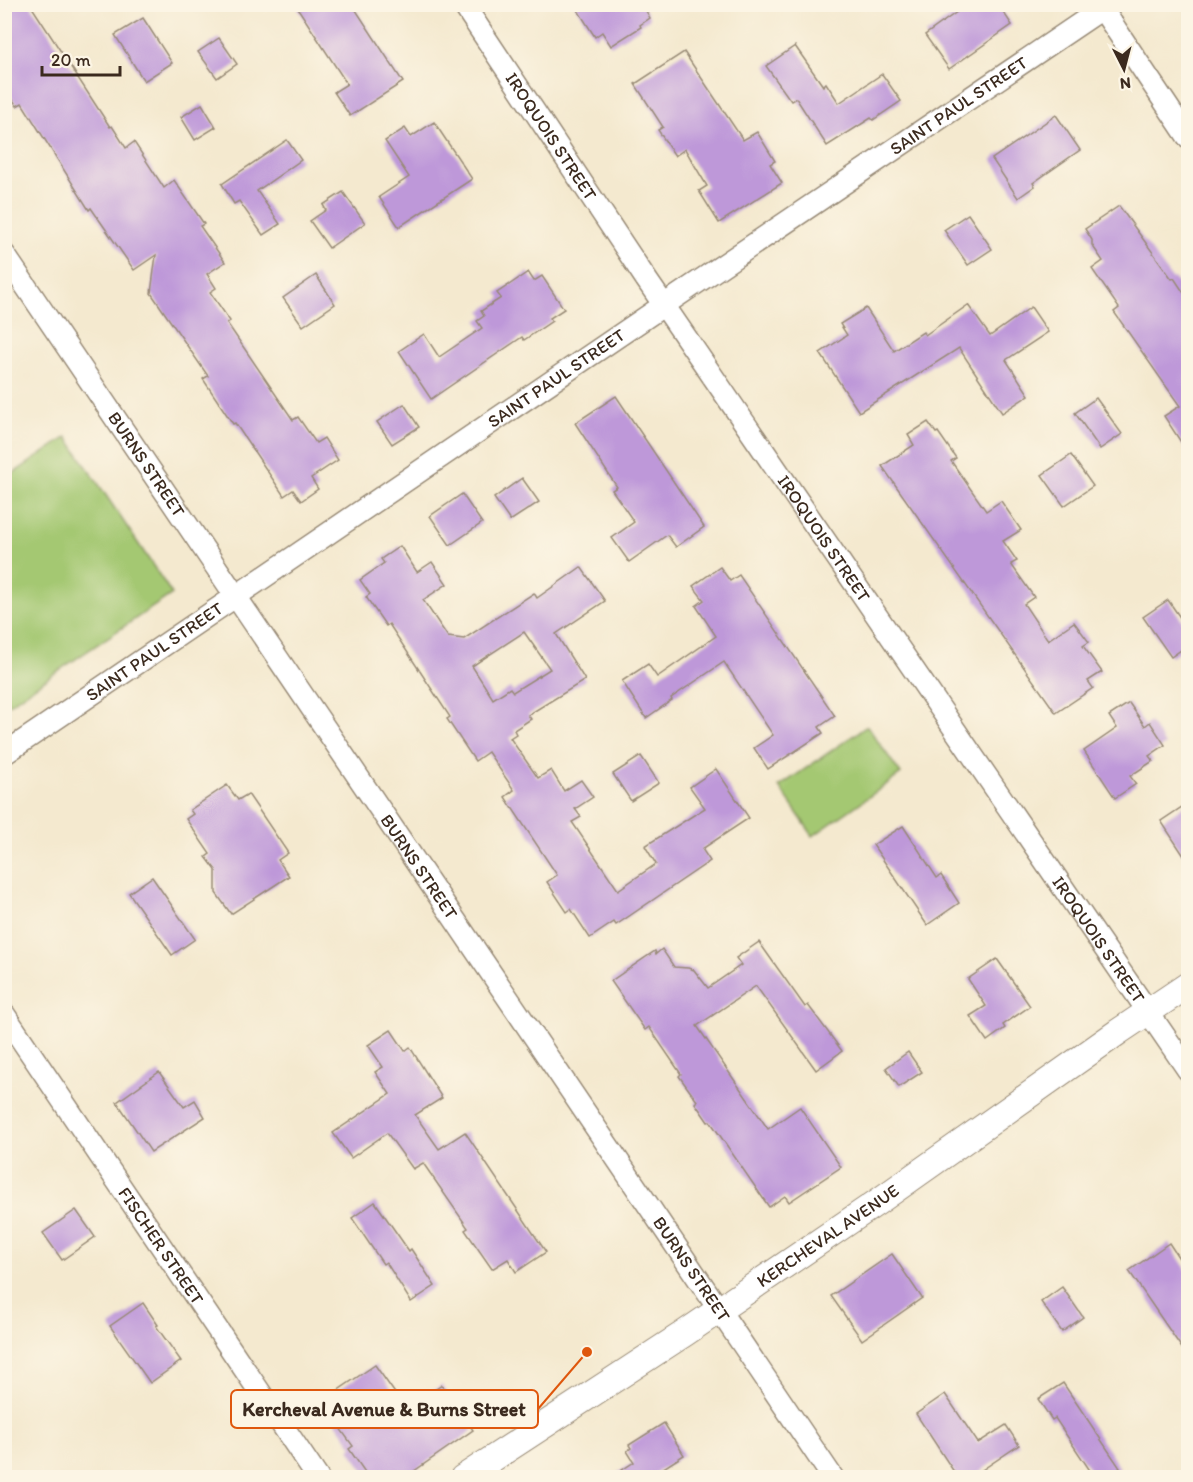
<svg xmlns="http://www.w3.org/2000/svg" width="1193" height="1482" font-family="Itim,sans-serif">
  <rect width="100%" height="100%" fill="#fcf5e5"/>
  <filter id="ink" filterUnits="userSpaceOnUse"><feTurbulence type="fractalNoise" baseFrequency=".0167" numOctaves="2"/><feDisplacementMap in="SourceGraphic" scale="12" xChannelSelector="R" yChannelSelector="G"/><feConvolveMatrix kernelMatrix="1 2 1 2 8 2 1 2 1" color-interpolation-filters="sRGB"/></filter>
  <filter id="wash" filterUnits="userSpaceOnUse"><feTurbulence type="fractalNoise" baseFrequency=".008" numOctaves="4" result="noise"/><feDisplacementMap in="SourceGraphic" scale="24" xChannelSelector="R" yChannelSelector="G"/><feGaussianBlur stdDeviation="1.35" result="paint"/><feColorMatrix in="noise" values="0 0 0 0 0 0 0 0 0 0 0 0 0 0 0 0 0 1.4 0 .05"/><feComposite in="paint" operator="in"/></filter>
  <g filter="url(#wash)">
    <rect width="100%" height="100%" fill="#f4e9cf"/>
    <g fill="#a4c872" stroke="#707948" stroke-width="1.5">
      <path d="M67,437L172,594L6,706L4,703L5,479Z"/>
      <path d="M867,726L901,774L813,836L779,787Z"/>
    </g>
    <g id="blocks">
      <g fill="#be98d9" fill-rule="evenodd">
        <path d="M4,4H30L110,127L112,126L126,148L134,142L164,188L174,180L204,224L200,226L225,262L207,274L216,288L210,292L230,321L227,323L293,420L298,417L316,443L324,438L338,460L311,478L318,489L301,501L293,490L284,496L235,423L233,424L203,379L208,376L151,293L156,255L134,270L91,208L89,210L22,103L17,106L4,87Z"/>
        <path d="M295,4H352L403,82L350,116L334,92L347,84Z"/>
        <path d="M574,4H642L650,18L640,25L641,27L611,46L602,32L595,37Z"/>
        <path d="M968,4H998L1012,25L949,69L925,35Z"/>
        <path d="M143,18L172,63L144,81L115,35Z"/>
        <path d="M219,38L237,64L217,78L198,52Z"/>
        <path d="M795,46L823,86L826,83L839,103L882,74L901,101L873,120L871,118L827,146L796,98L791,101L766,66Z"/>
        <path d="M684,52L743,140L757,132L775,161L770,164L782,183L719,223L699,191L707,186L685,149L675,156L658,130L663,127L635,84Z"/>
        <path d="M202,104L216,127L195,140L181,117Z"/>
        <path d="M1056,115L1080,150L1033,183L1035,186L1018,198L992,159Z"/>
        <path d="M434,122L472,179L399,227L379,197L409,177L385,141L405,128L411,137Z"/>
        <path d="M287,140L301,160L257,191L280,224L263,235L239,201L234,204L222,184Z"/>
        <path d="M343,192L365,223L329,248L310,221L326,210L323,205Z"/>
        <path d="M1119,206L1172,279L1174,278L1188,299V453L1164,416L1180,406L1114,312L1119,308L1092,269L1103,261L1092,245V240L1085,229Z"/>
        <path d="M968,214L992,249L968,265L944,230Z"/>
        <path d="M528,272L534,281L542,276L564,309L550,318L552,321L524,340L522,337L431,399L399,351L424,334L439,357L482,328L477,321L484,316L481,311L501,298L497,293Z"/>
        <path d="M316,275L335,304L303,326L283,298Z"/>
        <path d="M968,305L990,336L1031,307L1048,332L1006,360L1029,395L1002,413L959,348L859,412L820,353L847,335L840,324L866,308L894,351L923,332L925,335Z"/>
        <path d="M616,396L704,527L676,547L667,535L629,562L612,538L634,522L612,490L617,487L575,423Z"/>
        <path d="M1096,398L1122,434L1100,449L1075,413Z"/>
        <path d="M404,404L419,427L392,444L377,422Z"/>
        <path d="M928,422L936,433L938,432L956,458L951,461L986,511L1001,501L1021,530L1003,541L1017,561L1011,564L1034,597L1024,604L1048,640L1074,622L1089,642L1083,646L1102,672L1088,681L1093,688L1056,713L882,466L914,445L908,435Z"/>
        <path d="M1071,455L1093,486L1064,506L1042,475Z"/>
        <path d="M522,478L539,502L510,521L494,498Z"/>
        <path d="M462,494L482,523L450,545L430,516Z"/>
        <path d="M400,546L417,572L432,562L447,584L423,600L448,637L464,639L534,593L537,598L581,567L605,601L556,634L585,680L528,715L531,719L514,730L516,734L510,738L538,778L551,770L564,791L581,780L593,797L575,809L581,817L572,822L618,890L656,864L645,846L705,808L690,787L716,769L749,818L702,849L710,861L616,925L614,922L590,938L571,909L567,912L547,882L557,875L505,797L514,790L488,752L475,761L447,719L450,717L389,624L386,626L366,597L370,594L360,580L384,563L381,559ZM524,632L550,669L513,692L510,688L493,699L472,666Z"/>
        <path d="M720,567L730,581L739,575L835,716L819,727L823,733L768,769L754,748L773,735L724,662L671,698L672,700L646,718L622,681L648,664L657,677L716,636L696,606L704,600L693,586Z"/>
        <path d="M1168,600L1188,629V645L1171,657L1143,617Z"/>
        <path d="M1129,703L1145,726L1150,722L1165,745L1149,756L1153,761L1130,776L1136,784L1115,798L1084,751L1117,728L1109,716Z"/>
        <path d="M641,756L659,783L631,801L613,774Z"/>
        <path d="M227,785L238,800L248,794L288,853L278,860L289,876L231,914L216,893V870L206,857L210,854L186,819L193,814L190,810Z"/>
        <path d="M1188,803V862L1161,821Z"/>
        <path d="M903,826L937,878L941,875L959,903L927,925L873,845Z"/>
        <path d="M152,877L195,939L172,955L129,893Z"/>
        <path d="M759,942L805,1007L808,1005L842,1051L816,1070L756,986L697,1026L768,1129L800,1107L841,1167L789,1202L785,1196L769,1207L710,1121L708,1122L695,1103L697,1101L679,1076L681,1074L649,1027L645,1030L611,981L655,951L656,954L662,949L674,967L688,968L694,970L708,988L741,965L736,958Z"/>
        <path d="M997,959L1030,1006L1003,1025L1005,1028L987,1041L970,1016L986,1006L968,979Z"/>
        <path d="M391,1030L405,1051L410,1047L442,1098L415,1115L439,1149L465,1132L546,1252L516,1272L508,1259L492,1269L465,1230L468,1228L423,1163L413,1169L387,1133L351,1158L333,1133L390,1094L375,1072L383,1067L368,1045Z"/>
        <path d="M908,1052L922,1072L899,1087L886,1068Z"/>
        <path d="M159,1072L184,1107L195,1100L205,1117L151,1152L117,1102Z"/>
        <path d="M375,1202L409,1251L411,1249L435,1286L411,1302L386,1262L383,1264L352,1218Z"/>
        <path d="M76,1210L95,1237L62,1260L43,1233Z"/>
        <path d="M1169,1243L1188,1272V1357L1129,1271Z"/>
        <path d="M892,1254L922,1298L862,1340L831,1296Z"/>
        <path d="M1062,1287L1083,1317L1062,1332L1041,1302Z"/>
        <path d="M143,1303L158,1325L156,1326L181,1361L150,1383L110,1326Z"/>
        <path d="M375,1365L406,1409L442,1385L473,1430L404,1478H369L349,1449L353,1446L321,1402Z"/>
        <path d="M1063,1383L1120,1468L1105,1478H1095L1055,1418L1052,1420L1038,1399Z"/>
        <path d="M945,1394L978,1443L1006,1425L1019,1445L970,1478H958L916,1414Z"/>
        <path d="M664,1423L684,1455L648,1478H610L634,1462L627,1451L631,1448L629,1445Z"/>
      </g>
    </g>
  </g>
  <g filter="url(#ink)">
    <use href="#blocks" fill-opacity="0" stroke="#988a76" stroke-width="1.5"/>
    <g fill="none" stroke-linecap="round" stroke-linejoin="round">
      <defs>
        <g id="minor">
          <path id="s1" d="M463,4L646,279L1188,1070"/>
          <path d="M1099,4L1188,137"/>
          <path id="s2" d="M4,254L833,1478"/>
          <path id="s3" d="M4,754L664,305L1109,4"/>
          <path id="s4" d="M4,1014L318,1478"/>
        </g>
        <g id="tertiary">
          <path id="s5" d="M463,1478L685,1333L879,1201L1118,1032L1188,985"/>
        </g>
      </defs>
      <use href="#minor" stroke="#988a76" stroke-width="24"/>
      <use href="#tertiary" stroke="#988a76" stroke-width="28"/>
      <use href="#minor" stroke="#fff" stroke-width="21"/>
      <use href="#tertiary" stroke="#fff" stroke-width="26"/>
    </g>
  </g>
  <g text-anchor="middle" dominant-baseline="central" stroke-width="6" stroke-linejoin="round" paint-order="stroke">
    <g font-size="18" fill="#3b2a1e" stroke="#fcf5e5">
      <text stroke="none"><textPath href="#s3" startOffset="1154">SAINT PAUL STREET</textPath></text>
      <text stroke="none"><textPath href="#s1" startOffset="159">IROQUOIS STREET</textPath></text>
      <text stroke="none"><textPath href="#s3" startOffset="668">SAINT PAUL STREET</textPath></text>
      <text stroke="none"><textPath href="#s2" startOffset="254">BURNS STREET</textPath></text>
      <text stroke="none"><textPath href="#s1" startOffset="645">IROQUOIS STREET</textPath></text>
      <text stroke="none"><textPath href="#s3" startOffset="182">SAINT PAUL STREET</textPath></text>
      <text stroke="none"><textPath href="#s2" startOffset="740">BURNS STREET</textPath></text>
      <text stroke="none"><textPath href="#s1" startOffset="1131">IROQUOIS STREET</textPath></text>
      <text stroke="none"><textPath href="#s5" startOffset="438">KERCHEVAL AVENUE</textPath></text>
      <text stroke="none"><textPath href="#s4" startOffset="280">FISCHER STREET</textPath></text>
      <text stroke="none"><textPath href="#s2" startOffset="1226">BURNS STREET</textPath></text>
    </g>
  </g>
  <path fill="none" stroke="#df570d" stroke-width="2" d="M587 1352L538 1409"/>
  <circle fill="#df570d" stroke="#fcf5e5" stroke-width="2" cx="587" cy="1352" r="6"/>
  <rect fill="#fcf5e5" stroke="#df570d" stroke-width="2" x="231" y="1390" width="307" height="38" rx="6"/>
  <g font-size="20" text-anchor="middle" font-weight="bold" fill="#3b2a1e">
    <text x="384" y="1416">Kercheval Avenue &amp; Burns Street</text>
  </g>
  <rect width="1193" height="1482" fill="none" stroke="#fcf5e5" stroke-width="24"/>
  <g transform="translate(1124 69) rotate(174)" stroke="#fcf5e5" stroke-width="4.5" paint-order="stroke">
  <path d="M0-4.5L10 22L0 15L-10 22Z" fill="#3b2a1e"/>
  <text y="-9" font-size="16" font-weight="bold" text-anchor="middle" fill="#3b2a1e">N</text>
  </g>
  <path d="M42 66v9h78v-9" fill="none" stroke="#3b2a1e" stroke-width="3"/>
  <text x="51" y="66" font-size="18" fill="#3b2a1e" stroke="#fcf5e5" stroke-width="4.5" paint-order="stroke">20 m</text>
</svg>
